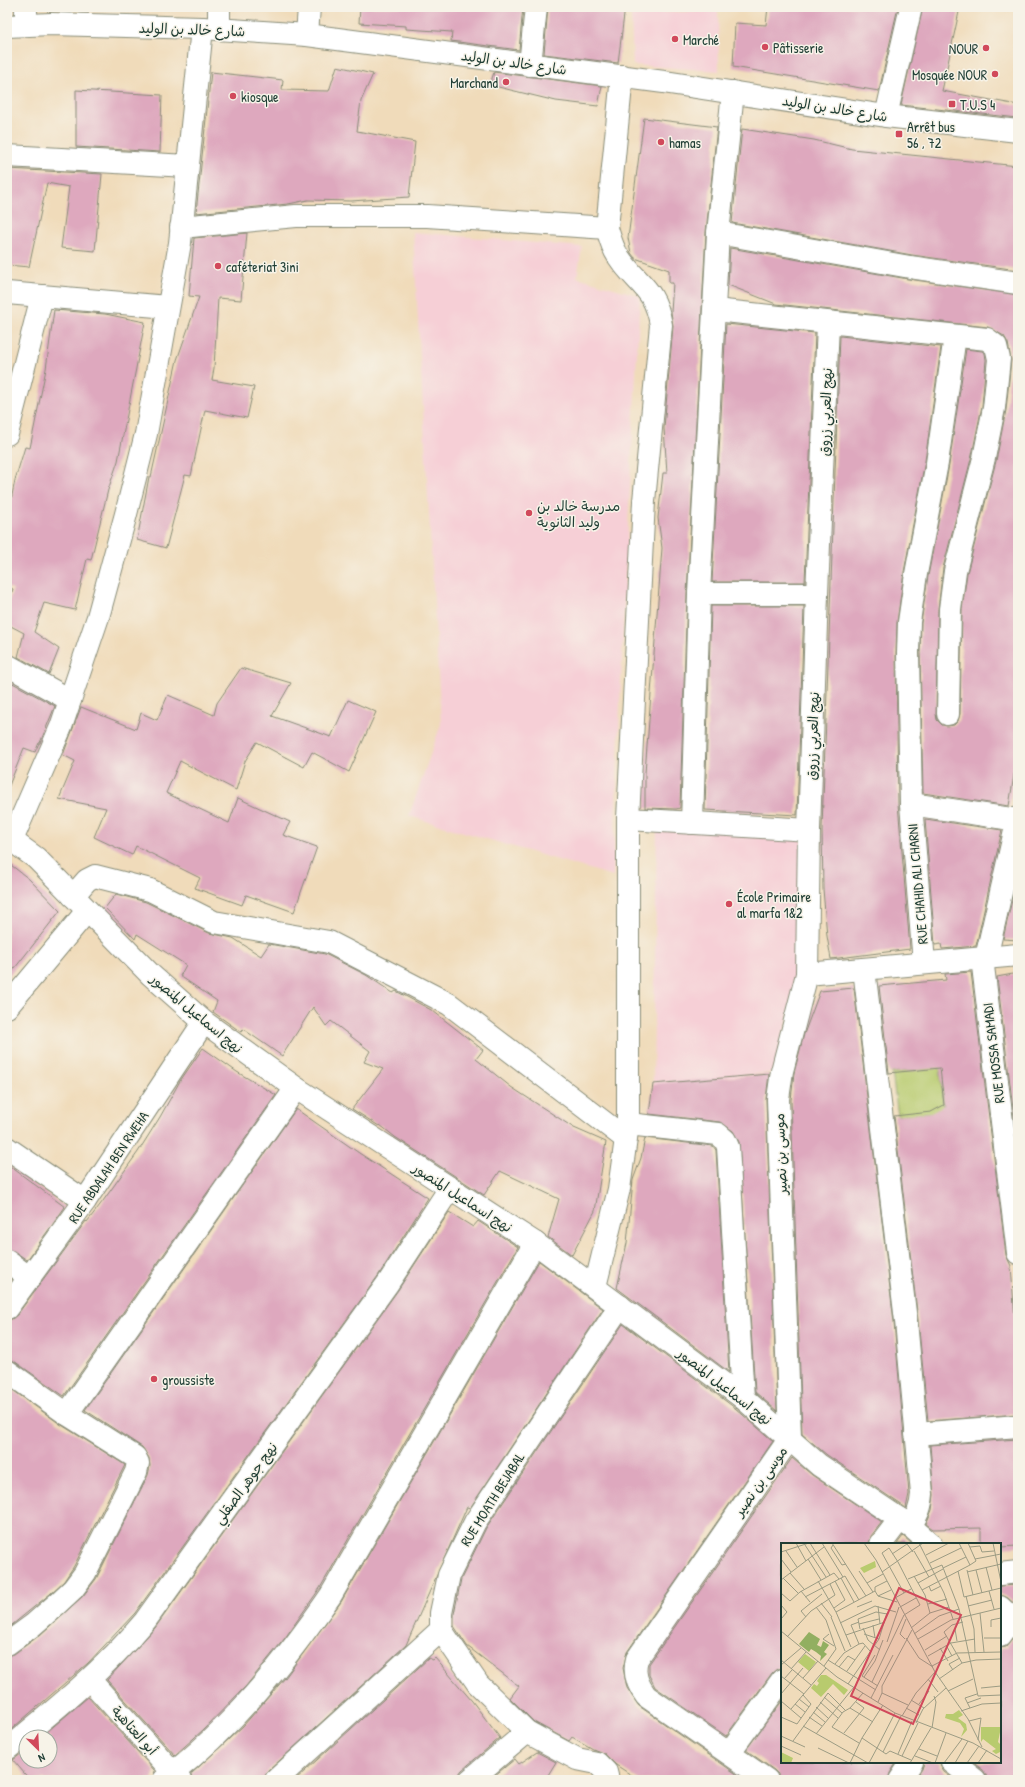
<svg xmlns="http://www.w3.org/2000/svg" width="1025" height="1787" font-family="'Patrick Hand','Playpen Sans Arabic',sans-serif">
  <rect width="100%" height="100%" fill="#f7f3e8"/>
  <filter id="ink" filterUnits="userSpaceOnUse"><feTurbulence type="fractalNoise" baseFrequency=".025" numOctaves="2"/><feDisplacementMap in="SourceGraphic" scale="8" xChannelSelector="R" yChannelSelector="G"/><feConvolveMatrix kernelMatrix="1 2 1 2 8 2 1 2 1" color-interpolation-filters="sRGB"/></filter>
  <filter id="wash" filterUnits="userSpaceOnUse"><feTurbulence type="fractalNoise" baseFrequency=".012" numOctaves="4" result="noise"/><feDisplacementMap in="SourceGraphic" scale="16" xChannelSelector="R" yChannelSelector="G"/><feGaussianBlur stdDeviation="0.9" result="paint"/><feColorMatrix in="noise" values="0 0 0 0 0 0 0 0 0 0 0 0 0 0 0 0 0 1.4 0 .05"/><feComposite in="paint" operator="in"/></filter>
  <g filter="url(#wash)">
    <rect width="100%" height="100%" fill="#f0dbba"/>
    <g fill="#f6cfd6">
      <path d="M718,11L719,71L633,65L631,13Z"/>
      <path d="M413,232L582,247L577,277L640,296L625,582L613,876L409,816L441,724Z"/>
      <path d="M657,824L802,837L800,972L774,1072L653,1086Z"/>
    </g>
    <path fill="#b8cb6e" stroke="#6c8451" d="M940,1067L944,1111L898,1116L892,1073Z"/>
    <g id="blocks">
      <g fill="#dea8be">
        <path d="M360,7H523L519,50L451,41L452,32L406,29V26L359,23Z"/>
        <path d="M548,7H625L618,63L544,54Z"/>
        <path d="M768,7H898L879,91L733,67L735,23L766,25Z"/>
        <path d="M923,7H960L942,91L1018,105V118L901,105Z"/>
        <path d="M337,66L373,74L361,101L357,131L415,142L409,197L351,201L308,200L288,204L196,213L211,72L283,80L282,90L329,91Z"/>
        <path d="M494,72L602,86L598,106L556,101L490,85Z"/>
        <path d="M76,90L162,95L160,152L76,147Z"/>
        <path d="M644,118L717,127L706,232L687,593L680,808L676,809L645,808V773L662,548L658,518L663,473H667L664,428L673,326L671,312L673,283H669V270L635,258L631,253L628,238Z"/>
        <path d="M742,129L814,140L852,149L1018,166V270L912,255L732,223Z"/>
        <path d="M7,169L102,174L95,251L61,248L69,187L47,183L29,267L7,265Z"/>
        <path d="M247,233L241,300L218,298L214,368L212,380L254,387L247,418L205,410L191,476L185,475L166,548L137,540L149,477H151L177,360L199,297L189,296L194,238Z"/>
        <path d="M730,248L908,279L1018,295V760L1014,775L1009,806L923,793L920,653L921,623L928,576L949,465L966,349L982,351L985,353L986,360L982,406L972,455L943,568L938,609L936,714L937,720L942,725L947,726L954,725L958,721L960,714L962,610L967,573L996,461L1006,410L1011,360L1008,343L1004,336L988,327L776,304L728,285Z"/>
        <path d="M54,310L105,314L145,322L118,461L108,490L91,560L87,559L75,610L44,603L34,632L59,649L49,674L18,657L24,633L7,624V607L13,589L7,587V521L15,480L25,447L30,448L46,369Z"/>
        <path d="M726,324L815,333L805,582H712Z"/>
        <path d="M840,336L941,347L925,461L904,572L897,622L896,653L898,804L910,949L831,959L827,936L823,889L822,828Z"/>
        <path d="M711,606H804L797,815L705,810Z"/>
        <path d="M241,668L291,683L272,716L331,737L348,700L376,712L349,772L312,752L304,767L257,742L245,761L236,790L180,761L166,793L229,823L238,798L290,822L283,835L317,847L294,912L246,895L242,905L195,888L200,878L136,846L132,855L94,837L106,808L59,799L75,761L63,755L81,707L136,729L141,713L157,720L168,695L214,715L217,703Z"/>
        <path d="M7,680L55,706L40,743H39L35,752L24,748L8,788Z"/>
        <path d="M925,819L1002,830L976,946L942,949L941,944L935,945Z"/>
        <path d="M7,862L29,879L60,911L7,978Z"/>
        <path d="M1018,874V940L1003,939Z"/>
        <path d="M116,894L146,902L209,933L233,938L261,956L269,944L325,954L366,975L393,993L396,991L433,1011L483,1050L476,1059L511,1087L574,1128L606,1142L595,1211L572,1255L548,1237L559,1199L500,1171L484,1195L395,1137L380,1125L379,1126L352,1109L383,1069L364,1062L370,1051L331,1021L326,1026L313,1007L282,1056L243,1029L241,1032L213,1012L217,1001L180,976L186,965L137,934L135,939L105,908Z"/>
        <path d="M971,972L1006,1255L1011,1266L1018,1360V1414L928,1421L918,1320L894,1116L931,1112L944,1105L940,1068L889,1073L879,986L946,980L945,974Z"/>
        <path d="M1018,973V1150L997,977Z"/>
        <path d="M854,988L894,1322L909,1494L906,1508L827,1455L802,1434L791,1100L794,1073L804,1034L820,991Z"/>
        <path d="M203,1048L237,1072L276,1095L64,1396L14,1361L7,1359V1320L12,1319L17,1315L86,1221L87,1222L103,1201L138,1152L160,1117L180,1081Z"/>
        <path d="M769,1074L766,1099L777,1411L755,1392L739,1142L733,1131L720,1122L649,1114L653,1084Z"/>
        <path d="M296,1109L359,1153L428,1198L378,1276L135,1613L88,1663L7,1733V1656L14,1654L40,1635L83,1596L96,1579L148,1475L150,1466L149,1458L142,1447L85,1410Z"/>
        <path d="M645,1138L713,1146L716,1150L729,1372L617,1288L627,1243L633,1180L641,1158Z"/>
        <path d="M7,1164L65,1207L27,1260L14,1251L7,1249Z"/>
        <path d="M449,1212L473,1227L478,1221L518,1247L320,1588L285,1638L246,1686L203,1730L175,1755L107,1680L155,1628L398,1290Z"/>
        <path d="M539,1261L603,1309L470,1508L467,1507L406,1645L268,1771L264,1780H192L191,1774L243,1726L285,1678L341,1602Z"/>
        <path d="M623,1324L735,1408L773,1441L627,1652L623,1668L627,1688L639,1706L745,1780H639L616,1765L605,1754L593,1749L572,1737L569,1741L534,1722L510,1698L519,1686L467,1646L454,1626V1614L461,1579L486,1528Z"/>
        <path d="M7,1386L60,1424L125,1465L74,1566L64,1581L50,1594L7,1629Z"/>
        <path d="M1018,1439V1546L1000,1547V1544H981V1528L933,1529L926,1524L932,1510L934,1495L930,1445Z"/>
        <path d="M792,1458L812,1475L882,1522L871,1536L869,1544H782V1668L777,1669L772,1673L726,1736L655,1687L649,1675V1664Z"/>
        <path d="M903,1536L912,1544H897Z"/>
        <path d="M1018,1585V1607L1008,1598L1000,1595V1586Z"/>
        <path d="M1015,1636H1018V1780H987L986,1775L983,1770L972,1762H1000V1648L1006,1647Z"/>
        <path d="M429,1658L433,1660L435,1658L472,1701L500,1738L462,1770L458,1775V1780H295Z"/>
        <path d="M88,1697L155,1771L152,1779L30,1780L13,1760L26,1750V1761H50V1737H41Z"/>
        <path d="M782,1701V1762H897L890,1773L888,1780H779L778,1774L774,1770L746,1750Z"/>
        <path d="M537,1752L556,1762L545,1780H489L515,1759L519,1764Z"/>
        <path d="M924,1762H940L941,1767L944,1772L955,1780H915L922,1769Z"/>
      </g>
    </g>
  </g>
  <g filter="url(#ink)">
    <use href="#blocks" fill-opacity="0" stroke="#888c77" stroke-width="1"/>
    <g fill="none" stroke-linecap="round" stroke-linejoin="round">
      <defs>
        <g id="minor">
          <path d="M26,7V24"/>
          <path d="M219,29V7"/>
          <path d="M307,35L309,7"/>
          <path d="M530,65L536,7"/>
          <path d="M886,116L911,7"/>
          <path d="M7,156L187,166"/>
          <path d="M181,227L296,216H427L607,228"/>
          <path d="M718,233L910,267L1018,283"/>
          <path d="M7,293L168,307"/>
          <path d="M715,310L987,339L996,346L999,359L994,408L984,458L955,571L950,609L948,714"/>
          <path d="M7,434L42,296"/>
          <path d="M699,594H817"/>
          <path d="M7,665L70,700"/>
          <path d="M911,804L1018,820"/>
          <path d="M628,819L809,830"/>
          <path d="M692,823L699,594L718,233L733,92"/>
          <path d="M7,837L36,858L151,975L204,1022L296,1088L535,1243L743,1398L819,1465L910,1526L931,1544"/>
          <path d="M12,840L61,727L98,617L126,514L146,434L180,243L202,28"/>
          <path d="M73,896L87,880L95,876L150,890L214,922L329,942L449,1004L626,1139"/>
          <path d="M982,958L1018,1253"/>
          <path d="M986,958L1018,818"/>
          <path d="M924,963L911,804L908,653L909,622L916,574L937,463L955,336"/>
          <path d="M864,969L906,1321L922,1494C921,1507 918,1515 910,1526"/>
          <path d="M807,974L1018,955"/>
          <path d="M7,1007L87,911"/>
          <path d="M628,1124L718,1134L725,1140L728,1147L743,1398"/>
          <path d="M7,1148L85,1201"/>
          <path d="M7,1261L30,1278"/>
          <path d="M595,1287L619,1189L628,1124V819L644,501L661,325C655,287 637,285 618,256C612,247 610,238 607,228L622,76"/>
          <path d="M7,1308L85,1201L204,1022"/>
          <path d="M7,1371L67,1414L135,1457L138,1463L136,1472L85,1573L73,1589L58,1603L33,1625L7,1644"/>
          <path d="M67,1414L296,1088"/>
          <path d="M916,1434L1018,1426"/>
          <path d="M881,1544L900,1519"/>
          <path d="M1000,1574L1018,1572"/>
          <path d="M1000,1607L1018,1624"/>
          <path d="M1000,1636L1012,1619"/>
          <path d="M90,1680L180,1780"/>
          <path d="M7,1749C56,1709 104,1670 145,1621L388,1283L450,1188"/>
          <path d="M729,1753L782,1680"/>
          <path d="M952,1762L975,1780"/>
          <path d="M164,1780C231,1729 284,1663 331,1595L535,1243"/>
          <path d="M276,1780L441,1630"/>
          <path d="M470,1780L527,1732"/>
          <path d="M608,1780L606,1772L597,1763L577,1759L527,1732L478,1684L441,1630V1613L449,1575L475,1522L620,1306"/>
          <path d="M767,1780L646,1696C637,1684 633,1673 637,1659L790,1438L778,1099L782,1071L807,974L809,830L817,594L828,323"/>
          <path d="M900,1780L912,1762"/>
        </g>
        <path id="tertiary" d="M7,26L51,24L202,28L307,35L664,82L886,116L1018,131"/>
      </defs>
      <use href="#minor" stroke="#888c77" stroke-width="24"/>
      <use href="#tertiary" stroke="#888c77" stroke-width="24"/>
      <use href="#minor" stroke="#fff" stroke-width="22"/>
      <use href="#tertiary" stroke="#fff" stroke-width="22"/>
    </g>
  </g>
  <g fill="#d1495b" stroke="#f7f3e8" stroke-width="1.5">
    <circle cx="675" cy="39" r="4"/>
    <circle cx="765" cy="47" r="4"/>
    <circle cx="986" cy="48" r="4"/>
    <circle cx="995" cy="74" r="4"/>
    <circle cx="506" cy="82" r="4"/>
    <circle cx="233" cy="96" r="4"/>
    <rect x="948" y="100" width="8" height="8" rx="2"/>
    <rect x="895" y="130" width="8" height="8" rx="2"/>
    <circle cx="661" cy="142" r="4"/>
    <circle cx="218" cy="266" r="4"/>
    <circle cx="529" cy="513" r="4"/>
    <circle cx="729" cy="904" r="4"/>
    <circle cx="154" cy="1379" r="4"/>
  </g>
  <g text-anchor="middle" dominant-baseline="central" stroke-width="3" stroke-linejoin="round" paint-order="stroke">
    <g font-size="14" fill="#1f3d34" stroke="#f7f3e8">
      <text transform="translate(192 29) rotate(2)">شارع خالد بن الوليد</text>
      <text transform="translate(514 62) rotate(8)">شارع خالد بن الوليد</text>
      <text transform="translate(835 108) rotate(9)">شارع خالد بن الوليد</text>
      <text transform="translate(825 412) rotate(-88)">نهج العربي زروق</text>
      <text transform="translate(812 736) rotate(-88)">نهج العربي زروق</text>
      <text transform="translate(917 884) rotate(-95)">RUE CHAHID ALI CHARNI</text>
      <text transform="translate(197 1013) rotate(40)">نهج اسماعيل المنصور</text>
      <text transform="translate(993 1053) rotate(-97)">RUE MOSSA SAMADI</text>
      <text transform="translate(780 1154) rotate(-92)">موسى بن نصير</text>
      <text transform="translate(108 1167) rotate(-56)">RUE ABDALAH BEN RWEHA</text>
      <text transform="translate(463 1197) rotate(33)">نهج اسماعيل المنصور</text>
      <text transform="translate(725 1386) rotate(38)">نهج اسماعيل المنصور</text>
      <text transform="translate(760 1481) rotate(-55)">موسى بن نصير</text>
      <text transform="translate(245 1483) rotate(-54)">نهج جوهر الصقلي</text>
      <text transform="translate(492 1499) rotate(-58)">RUE MOATH BEJABAL</text>
      <text transform="translate(135 1730) rotate(48)">أبو العتاهية</text>
    </g>
    <g font-size="14" fill="#1f3d34" stroke="#f7f3e8" text-anchor="start">
      <text x="683" y="39">Marché</text>
      <text x="773" y="47">Pâtisserie</text>
      <text x="978" y="48" text-anchor="end">NOUR</text>
      <text x="987" y="74" text-anchor="end">Mosquée NOUR</text>
      <text x="498" y="82" text-anchor="end">Marchand</text>
      <text x="241" y="96">kiosque</text>
      <text x="960" y="104">T.U.S 4</text>
      <text x="907" y="126">Arrêt bus<tspan x="907" dy="16">56 , 72</tspan></text>
      <text x="669" y="142">hamas</text>
      <text x="226" y="266">caféteriat 3ini</text>
      <text x="537" y="505">مدرسة خالد بن<tspan x="537" dy="16">وليد الثانوية</tspan></text>
      <text x="737" y="896">École Primaire<tspan x="737" dy="16">al marfa 1&amp;2</tspan></text>
      <text x="162" y="1379">groussiste</text>
    </g>
  </g>
  <g transform="translate(781 1543)">
    <rect width="220" height="220" fill="#f0dbba"/>
    <path d="M94,18L95,24L83,30L79,25ZM24,111L35,119L28,128L17,119ZM40,132H45L67,147L63,152L52,141L40,154L30,145L33,141L36,143L38,140L36,138ZM178,167L182,172L177,175L185,181L186,187L180,194L183,186L179,180L164,175L165,171H172ZM200,184H220L217,199L219,201V209L215,211L211,208L215,206L202,196L200,199ZM0,209L12,215L10,220H0Z" fill="#b8cb6e"/>
    <path d="M28,89L39,96L36,102L40,104L42,98L48,102L43,109L46,111L39,118L40,113L35,109L30,106L28,109L18,101Z" fill="#92af61"/>
    <path fill="none" stroke="#9c9c84" stroke-width="1" d="M15,0L25,18M29,0L49,32M41,0L62,34M51,0L85,53M83,0L95,17L154,129L187,176L201,204M138,0L163,50L172,76M178,0L185,14M187,0L195,18L189,22M212,0L220,39M24,2L45,34M52,2L50,5L61,22L65,21M189,4L199,3L201,9L213,8M108,5L101,10L123,50M108,5L117,19M5,8L16,24M133,8L148,34M0,9L28,0M111,11L126,1L132,9M145,12L168,0M0,16L10,29M27,16L40,37M194,16L220,11M149,20L180,5M205,24L211,47M186,27L192,52M195,27L201,50M78,28L92,49M177,28L183,54L220,45M101,29L142,0M186,29L220,21M9,30L23,46M2,35L17,50M60,35L73,59M127,36L161,22L178,66L197,153L220,152M0,37L43,4M37,38L55,69L70,104M86,40L102,31M137,40L162,26M148,43L150,48L160,43M141,47L189,22L185,14L162,25M20,48L29,59M94,48L97,53L116,59M208,48L213,66M0,50L9,58L19,49L53,30L58,36M97,53L110,47M185,53L193,86L194,109M24,54L64,33L78,57M114,55L130,46M40,60L51,74M147,61L166,56M0,62L6,69L0,76M97,63L99,81M187,63L211,57M35,64L45,77L55,106M76,64L91,58M119,64L135,55M53,65L64,57L54,38M55,69L94,48V44L106,38M149,70L168,64M199,70L203,109M25,74L20,68L41,51M50,74L64,108M59,80L94,63L115,69M78,81L98,76M92,82L94,95M210,84V77L220,75M82,85L87,97L99,107M130,85L149,70L144,52L133,33M79,86L77,76L95,69L106,71M174,86L176,98M0,88L56,134L114,170L192,200L220,216M48,91L42,96L53,103M83,91L98,96M133,91L158,73L178,66M65,92L104,79M6,94L30,68L54,52L49,41M125,95L138,115L152,124M203,95H220M98,96L106,70M124,96L119,91L125,76M137,96L170,77L220,65M106,99L118,64M78,101L70,82L78,79M165,102L171,113M159,105L167,118M144,107L166,93M94,112L81,133L97,143M147,113L170,100L194,96M0,117L30,142M47,117L95,147M181,120L163,89L171,82L182,79M54,121L63,110L78,101L82,100L89,108M0,122L20,105M43,123L55,106M151,123L176,110L220,109M58,124L67,113L74,117M10,126L25,109M172,127L168,121L179,115M66,128L84,103M0,133L23,151M83,134L94,118L102,97M22,135L37,118M3,136L11,127M147,136L157,149M158,136L181,120L195,117L220,116M91,139L123,72L139,62L117,19M67,141L98,96M200,145L220,143M167,148L192,136M82,150L69,165L92,179M101,150L127,162M0,151L22,125M43,154L61,170M90,155L112,112M18,156L28,164M130,157L143,165M0,158L20,175M39,159L57,175M97,159L101,150V143L131,87M186,160L200,155M14,161L24,169M138,161L148,148M35,164L47,175M69,165L62,169L51,184L78,200M125,165L138,172M189,165L184,155L196,151M10,166L45,125M180,168L201,161L220,160M32,169L44,179M121,173L135,150L154,129M0,174L16,181M28,174L41,183M188,178L200,175L197,197M135,180L142,166L165,145M16,181L30,161L22,152M22,183L87,220M151,185L155,159L153,153M63,190L83,165L75,159M35,191L73,144M0,193L24,204M81,195L102,162M12,198L47,150L65,168M0,203L20,212M37,205L68,220M96,205L114,170M138,206L156,213M102,209L120,173M117,211L131,178M121,213L137,180M134,213L152,220M69,220L81,195L105,211L109,208L130,217M88,220L96,205M129,220L150,185M154,220L165,190M163,220L181,196M174,220L187,198M186,220L198,203M197,220L206,207"/>
    <path fill="#d1495b" fill-opacity="0.15" stroke="#d1495b" stroke-width="2" d="M118,45L180,72L132,181L70,153Z"/>
    <rect width="220" height="220" fill="none" stroke="#1f3d34" stroke-width="2"/>
  </g>
  <rect width="1025" height="1787" fill="none" stroke="#f7f3e8" stroke-width="24"/>
  <g transform="translate(38 1749) rotate(156)"><circle r="19" fill="#f7f3e8" stroke="#a1aaa0"/>
  <path d="M0-3L7 15L0 10L-7 15Z" fill="#d1495b"/>
  <text y="-6" font-size="11" font-weight="bold" text-anchor="middle" fill="#1f3d34">N</text>
  </g>
</svg>
